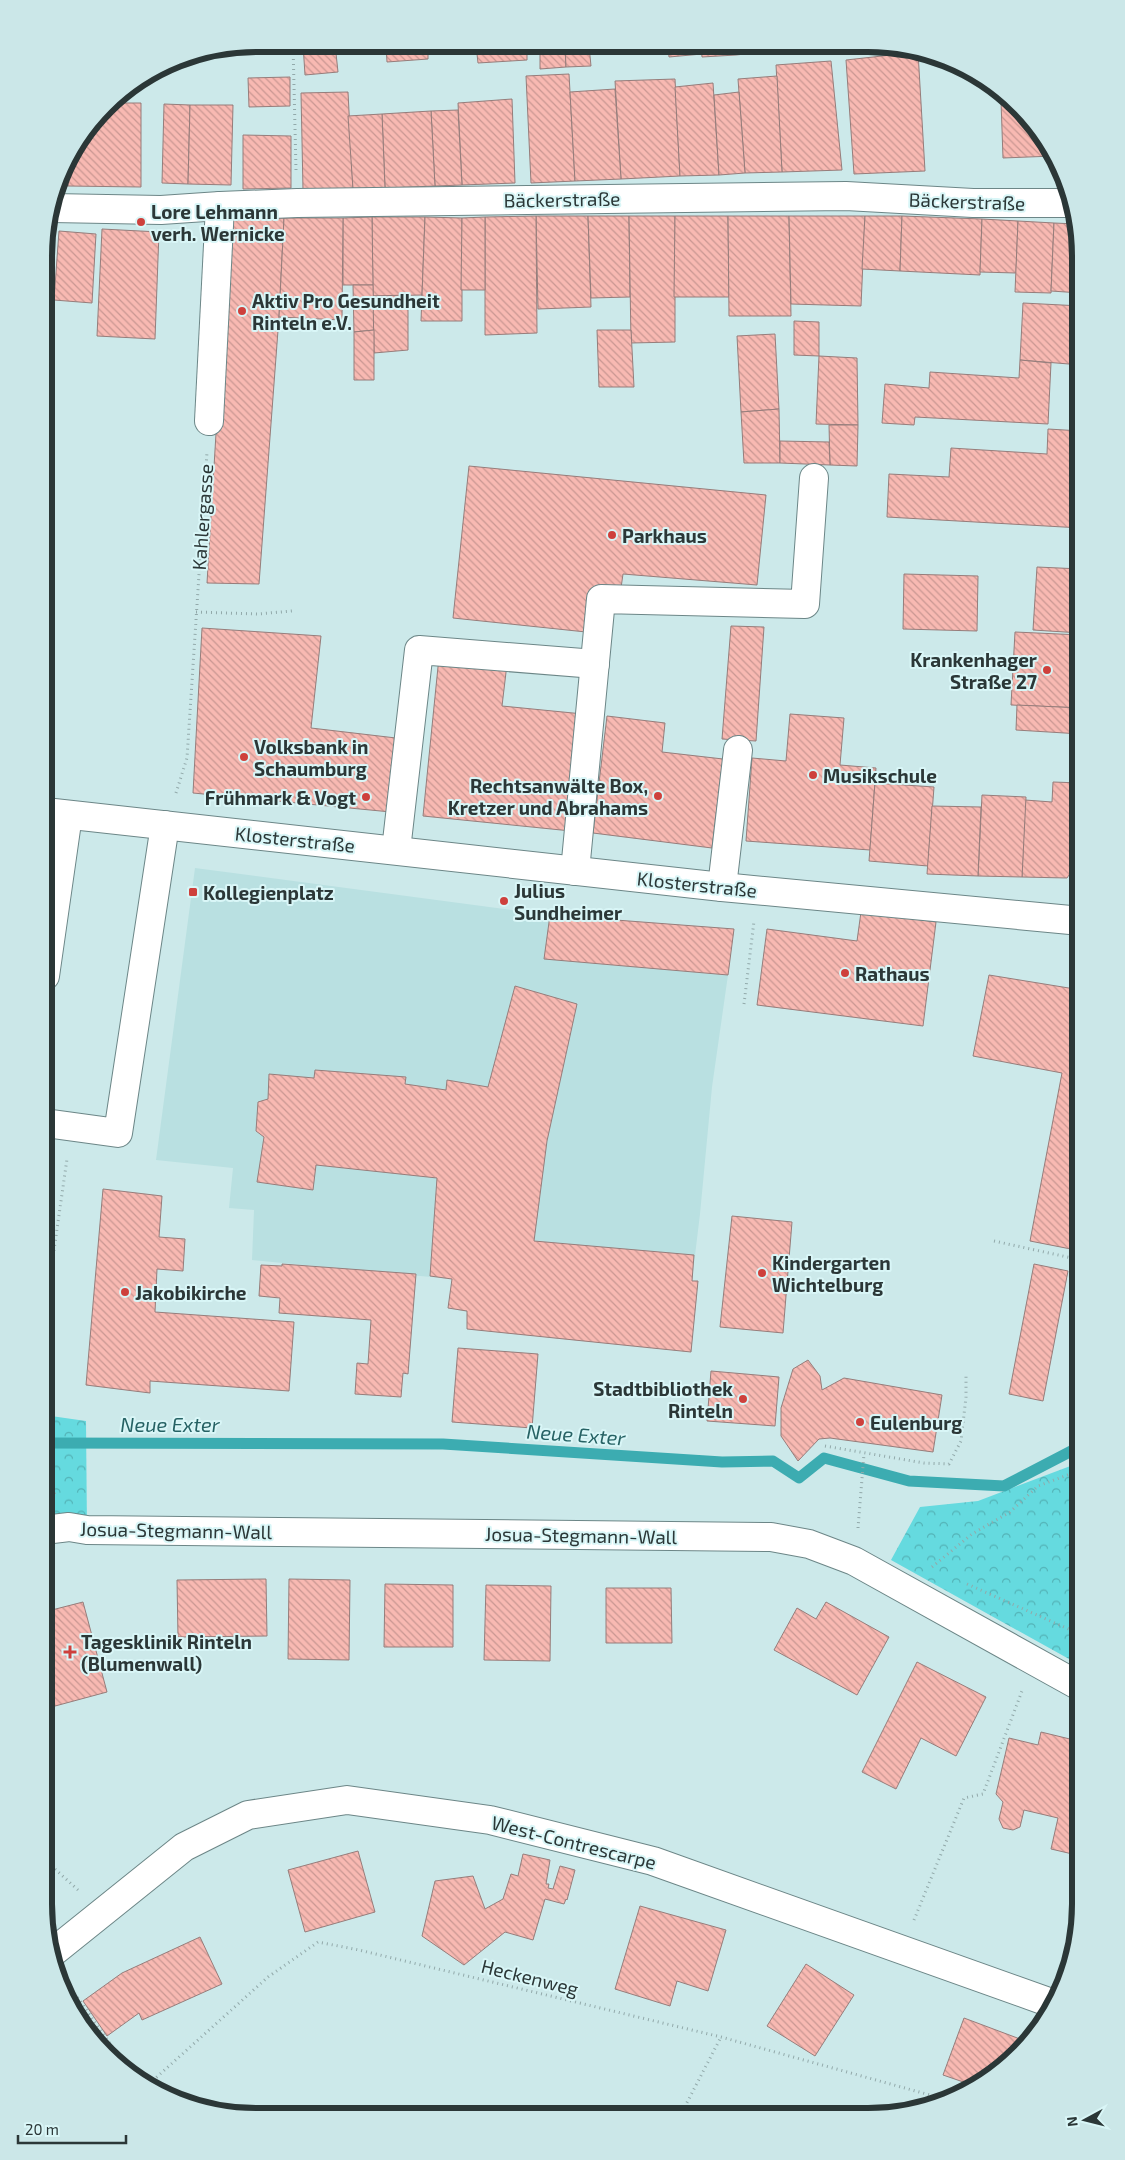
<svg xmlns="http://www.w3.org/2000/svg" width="1125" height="2160" font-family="'Exo 2',sans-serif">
  <defs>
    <pattern id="park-crowns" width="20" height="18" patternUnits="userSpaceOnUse" patternTransform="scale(1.25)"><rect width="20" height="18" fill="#65dadf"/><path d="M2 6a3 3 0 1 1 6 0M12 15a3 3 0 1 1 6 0" fill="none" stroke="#53b2b6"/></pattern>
    <pattern id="building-back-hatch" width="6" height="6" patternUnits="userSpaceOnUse" patternTransform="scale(1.25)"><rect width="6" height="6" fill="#f8b9b2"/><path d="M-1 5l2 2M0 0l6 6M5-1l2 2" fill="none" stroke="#c99792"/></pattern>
  </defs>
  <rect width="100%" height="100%" fill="#cce9ea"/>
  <path fill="#b9e0e1" d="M195,868L550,915L544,959L728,975L712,1087L700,1214L692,1280L698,1281L691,1352L467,1329V1312L448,1308L452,1279L252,1260L254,1210L229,1208L233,1168L156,1160Z"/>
  <g fill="url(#park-crowns)">
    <path d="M44,1415L86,1421L87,1530H44Z"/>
    <path d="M1081,1462V1657L1069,1659L891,1560L920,1507L978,1501Z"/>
  </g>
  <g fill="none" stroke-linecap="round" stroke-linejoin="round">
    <path stroke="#3cacb1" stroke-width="11" d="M44,1443L443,1444L722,1462L773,1461L799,1478L824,1458L909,1481L1004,1486L1081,1446"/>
  </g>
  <g fill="url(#building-back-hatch)" stroke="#967d7b">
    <path d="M303,44H335L338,72L305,75Z"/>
    <path d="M386,45H428V59L387,62Z"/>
    <path d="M476,45H527V60L478,63Z"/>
    <path d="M540,46H565L566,67L540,69Z"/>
    <path d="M565,46H589L591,66L566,67Z"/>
    <path d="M668,46H701L702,54L669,57Z"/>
    <path d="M701,46L735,47L736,55L702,57Z"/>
    <path d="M735,47H781V50L736,55Z"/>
    <path d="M894,48H910L922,52L894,55Z"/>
    <path d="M918,52L925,171L854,174L846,60Z"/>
    <path d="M831,61L842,170L782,172L776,65Z"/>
    <path d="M569,74L575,181L531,183L526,76Z"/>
    <path d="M777,76L782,172L745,173L738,79Z"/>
    <path d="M290,77V106L249,107L248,78Z"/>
    <path d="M675,79L680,176L621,179L615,81Z"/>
    <path d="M713,83L719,175L680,176L675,87Z"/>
    <path d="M615,89L621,179L575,181L570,92Z"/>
    <path d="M348,92L353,189L303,190L301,93Z"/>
    <path d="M739,92L745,173L719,175L714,95Z"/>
    <path d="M512,99L515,183L462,185L458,103Z"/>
    <path d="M1001,101H1013L1045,138L1054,156L1003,158Z"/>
    <path d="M111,103H141V187L68,186L66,162Z"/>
    <path d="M164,104L190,105L188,184L162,183Z"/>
    <path d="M190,105H233L231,185L188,184Z"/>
    <path d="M458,110L462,185L435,186L431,111Z"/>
    <path d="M431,111L435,186L385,188L382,114Z"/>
    <path d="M382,114L385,188L353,189L348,116Z"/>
    <path d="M243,135L291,136V188L243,189Z"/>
    <path d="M66,162L68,186H59Z"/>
    <path d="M536,216H588L591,307L538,309Z"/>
    <path d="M536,216L537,333L485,335V217Z"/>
    <path d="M588,216H629L630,297L591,298Z"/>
    <path d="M629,216H675V342L631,343Z"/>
    <path d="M675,216H728L729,297H674Z"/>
    <path d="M728,216H789L791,316H729Z"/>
    <path d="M789,216H865L861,306L791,304Z"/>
    <path d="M865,216H902L900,271L862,269Z"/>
    <path d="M902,216L982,219L980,275L900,271Z"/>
    <path d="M372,217H425L422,295L373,296Z"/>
    <path d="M372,217L373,285H343V218Z"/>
    <path d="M425,217L462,218V321H421Z"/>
    <path d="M485,217V290H461L462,218Z"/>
    <path d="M229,218H284L279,317L259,584L207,583Z"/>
    <path d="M284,218H343L342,320L279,317Z"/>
    <path d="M982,219L1018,221L1016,273L980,272Z"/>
    <path d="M1018,221L1054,223L1051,293L1015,292Z"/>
    <path d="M1054,223L1076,224L1081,256V293L1051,291Z"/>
    <path d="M102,229L159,232L155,339L97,336Z"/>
    <path d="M59,231L96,234L92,303L54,300Z"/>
    <path d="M353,285H373L374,330L354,332Z"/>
    <path d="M408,295V350L374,353L373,296Z"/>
    <path d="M1023,303L1081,306V365L1020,360Z"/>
    <path d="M794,321L819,322V356L794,355Z"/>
    <path d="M374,330V380H354V332Z"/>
    <path d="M597,330H631L634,387H599Z"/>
    <path d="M775,334L779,409L741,412L737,336Z"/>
    <path d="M819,356L857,358L858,425L816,424Z"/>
    <path d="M1020,360L1051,363L1048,424L915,417L914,425L882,423L885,384L929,388L930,372L1019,378Z"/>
    <path d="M779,409L780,463H744L741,412Z"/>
    <path d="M829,425H858L857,466L830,465Z"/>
    <path d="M1048,429L1081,431V528L887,517L889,474L949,477L951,448L1047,454Z"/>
    <path d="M780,441L829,442L830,465L780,463Z"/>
    <path d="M469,466L766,495L757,585L623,574L620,595L586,632L453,618Z"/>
    <path d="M1037,567L1081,569V633L1033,630Z"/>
    <path d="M904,574L978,576L977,631L903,629Z"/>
    <path d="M731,626L764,627L756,741L722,739Z"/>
    <path d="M202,628L321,636L311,728L396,738L391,812L193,793Z"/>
    <path d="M1015,632L1081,635V708L1011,705Z"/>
    <path d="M439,657L507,664L502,706L583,714L571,831L423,816Z"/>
    <path d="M1017,705L1081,708V734L1016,730Z"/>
    <path d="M790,714L844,718L840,765L876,768L870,850L746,841L752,758L786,761Z"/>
    <path d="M607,716L665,723L662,752L723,759L712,848L593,833Z"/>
    <path d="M1053,782L1081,783L1080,859L1067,878L1022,877L1025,800L1052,802Z"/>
    <path d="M875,783L934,787L928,866L869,861Z"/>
    <path d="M982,795L1026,797L1022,877L978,876Z"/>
    <path d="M932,806L981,807L978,876L927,874Z"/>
    <path d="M861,912L936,922L923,1026L757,1005L767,929L857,941Z"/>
    <path d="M550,915L734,929L728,975L544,959Z"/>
    <path d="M989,975L1081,990V1251L1030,1241L1062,1073L973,1056Z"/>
    <path d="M515,986L577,1004L547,1141L534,1241L694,1255L692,1281H698L691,1352L467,1329V1311L448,1308L452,1279L430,1276L437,1178L316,1165L313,1190L257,1182L264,1137L256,1131L258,1102L268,1099L269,1074L314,1078L315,1070L406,1077L405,1084L446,1090L447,1080L488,1087Z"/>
    <path d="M103,1189L162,1196L159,1237L185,1239L183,1271L157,1269L155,1312L294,1322L289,1391L150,1381V1393L86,1385Z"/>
    <path d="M732,1216L792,1222L783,1333L720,1327Z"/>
    <path d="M282,1264L416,1274L408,1374L403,1373L401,1397L355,1394L357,1363L368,1364L371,1320L279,1313L280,1298L259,1296L261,1265L282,1266Z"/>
    <path d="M1034,1264L1068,1271L1043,1401L1009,1394Z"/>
    <path d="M458,1348L538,1354L532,1428L452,1422Z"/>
    <path d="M808,1360L820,1376L822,1390L844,1378L942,1395L933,1452L830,1438L819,1439L798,1461L781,1436V1408L793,1369Z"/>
    <path d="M711,1371L779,1377L775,1426L707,1421Z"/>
    <path d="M266,1579L267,1636L178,1637L177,1580Z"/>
    <path d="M289,1579L350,1580L349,1660L288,1659Z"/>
    <path d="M385,1584L453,1585V1647H384Z"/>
    <path d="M486,1585L551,1586L550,1661L484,1660Z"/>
    <path d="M606,1588H671L672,1643H606Z"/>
    <path d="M83,1602L107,1692L44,1709V1612Z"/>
    <path d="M826,1602L889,1637L857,1695L774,1650L797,1608L816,1619Z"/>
    <path d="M917,1662L986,1697L956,1756L921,1738L896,1789L862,1772Z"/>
    <path d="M1041,1732L1074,1740L1071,1751L1081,1754V1856L1051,1849L1058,1818L1024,1810L1020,1827L1013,1830L1003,1828L999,1819L1003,1802L996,1794L1009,1738L1038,1745Z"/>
    <path d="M358,1851L375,1912L305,1932L288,1870Z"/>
    <path d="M523,1854L550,1860L546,1884H549L548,1888L553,1889L560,1866L575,1870L567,1900L566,1899L564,1904L545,1899L533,1940L505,1932L464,1965L422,1936L435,1881L473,1876L485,1909L503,1899L511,1874L518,1876Z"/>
    <path d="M640,1906L726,1930L708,1991L677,1981L670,2006L615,1989Z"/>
    <path d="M200,1937L222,1984L142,2020L139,2013L107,2036L83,2001L122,1973Z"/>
    <path d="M806,1964L854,1995L815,2056L767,2026Z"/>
    <path d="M964,2018L1028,2042L987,2080L975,2086L943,2075Z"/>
  </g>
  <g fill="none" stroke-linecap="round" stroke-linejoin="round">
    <defs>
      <g id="minor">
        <path d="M52,208L161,210L220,206L297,203L846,196L973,203H1072"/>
        <path d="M209,421L220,206"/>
        <path d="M45,812L722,887L1081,921"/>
        <path d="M396,850L419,650L595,664"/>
        <path d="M575,871L601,599L805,604L814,478"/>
        <path d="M722,887L738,750"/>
        <path d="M45,976L68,815"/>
        <path d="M45,1123L118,1133L165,825"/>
        <path d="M44,1530L69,1527L87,1530L771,1537L809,1544L854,1561L1081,1687"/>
        <path d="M52,1953L184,1847L248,1815L347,1800L490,1820L653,1861L1054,2004"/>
      </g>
    </defs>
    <use href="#minor" stroke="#6c8687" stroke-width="30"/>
    <g stroke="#92a9aa" stroke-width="3" stroke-dasharray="1 4" stroke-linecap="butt">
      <path d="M293,44L296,170"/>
      <path d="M196,612L258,614L292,611"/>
      <path d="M176,793L187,758L207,452"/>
      <path d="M744,1004L754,921"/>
      <path d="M994,1241L1081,1260"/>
      <path d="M44,1320L67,1159"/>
      <path d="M825,1446L924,1463L949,1464L961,1441L966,1397V1376"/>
      <path d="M44,1477L48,1479L56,1497"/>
      <path d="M858,1528L864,1454"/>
      <path d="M932,1567L972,1534L1010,1512L1038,1486L1081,1470"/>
      <path d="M967,1584L1073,1631L1081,1630"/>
      <path d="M44,1859L78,1890"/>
      <path d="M914,1920L964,1798L983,1794L1022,1691"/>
      <path d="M66,1981L130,2072"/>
      <path d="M149,2084L268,1977L318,1942L359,1950L721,2037L948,2100"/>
      <path d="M680,2116L721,2037"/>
    </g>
    <use href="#minor" stroke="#fff" stroke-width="28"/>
  </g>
  <g fill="#ce403c" stroke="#d9f6f7" stroke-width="2">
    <circle cx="141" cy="222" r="5"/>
    <circle cx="242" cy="311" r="5"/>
    <circle cx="612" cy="535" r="5"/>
    <circle cx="1047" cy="670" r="5"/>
    <circle cx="244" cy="757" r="5"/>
    <circle cx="813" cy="775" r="5"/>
    <circle cx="658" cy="796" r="5"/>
    <circle cx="366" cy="797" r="5"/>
    <rect x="188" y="887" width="10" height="10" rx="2.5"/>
    <circle cx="504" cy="901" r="5"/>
    <circle cx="845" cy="973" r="5"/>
    <circle cx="762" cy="1273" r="5"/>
    <circle cx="125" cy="1292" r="5"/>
    <circle cx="743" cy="1399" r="5"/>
    <circle cx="860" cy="1422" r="5"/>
    <path d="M67.5 1644.5h5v5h5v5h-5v5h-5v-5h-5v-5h5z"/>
  </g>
  <g text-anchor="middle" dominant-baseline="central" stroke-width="4" stroke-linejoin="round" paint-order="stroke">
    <g font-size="19" fill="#2b3737" stroke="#d9f6f7">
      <text transform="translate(562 199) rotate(-1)">Bäckerstraße</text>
      <text transform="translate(967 201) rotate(2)">Bäckerstraße</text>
      <text transform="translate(202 517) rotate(-86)">Kahlergasse</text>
      <text transform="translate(295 839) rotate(6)">Klosterstraße</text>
      <text transform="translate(697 884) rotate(6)">Klosterstraße</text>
      <text transform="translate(176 1530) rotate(1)">Josua-Stegmann-Wall</text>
      <text transform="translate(581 1535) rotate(1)">Josua-Stegmann-Wall</text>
      <text transform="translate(574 1842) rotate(14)">West-Contrescarpe</text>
      <text transform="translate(530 1977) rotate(14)">Heckenweg</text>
    </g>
    <g font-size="19" font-weight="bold" fill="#2b3737" stroke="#d9f6f7" text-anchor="start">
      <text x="151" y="211">Lore Lehmann<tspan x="151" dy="22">verh. Wernicke</tspan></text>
      <text x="252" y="300">Aktiv Pro Gesundheit<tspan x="252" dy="22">Rinteln e.V.</tspan></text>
      <text x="622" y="535">Parkhaus</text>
      <text x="1037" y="659" text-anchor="end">Krankenhager<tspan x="1037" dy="22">Straße 27</tspan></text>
      <text x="254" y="746">Volksbank in<tspan x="254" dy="22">Schaumburg</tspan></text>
      <text x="823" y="775">Musikschule</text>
      <text x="648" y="785" text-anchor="end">Rechtsanwälte Box,<tspan x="648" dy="22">Kretzer und Abrahams</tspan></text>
      <text x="356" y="797" text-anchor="end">Frühmark &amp; Vogt</text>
      <text x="514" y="890">Julius<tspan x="514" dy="22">Sundheimer</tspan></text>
      <text x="203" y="892">Kollegienplatz</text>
      <text x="855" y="973">Rathaus</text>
      <text x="772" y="1262">Kindergarten<tspan x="772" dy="22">Wichtelburg</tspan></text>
      <text x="135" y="1292">Jakobikirche</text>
      <text x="733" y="1388" text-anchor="end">Stadtbibliothek<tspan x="733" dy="22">Rinteln</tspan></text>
      <text x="870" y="1422">Eulenburg</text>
      <text x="81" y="1641">Tagesklinik Rinteln<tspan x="81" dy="22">(Blumenwall)</tspan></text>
    </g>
    <g font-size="20" font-style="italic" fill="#266264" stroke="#d9f6f7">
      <text x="170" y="1424">Neue Exter</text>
      <text transform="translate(576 1434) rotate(4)">Neue Exter</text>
    </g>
  </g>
  <path d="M0 0H1125V2160H0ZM256 52H868A204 204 0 0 1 1072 256V1904A204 204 0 0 1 868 2108H256A204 204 0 0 1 52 1904V256A204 204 0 0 1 256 52Z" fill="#cbe7e8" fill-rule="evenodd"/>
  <path fill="none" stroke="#2b3737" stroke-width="6" d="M256 52H868A204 204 0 0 1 1072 256V1904A204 204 0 0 1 868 2108H256A204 204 0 0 1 52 1904V256A204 204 0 0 1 256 52Z"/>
  <g transform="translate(1085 2120) rotate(263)" stroke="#d9f6f7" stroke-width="4" paint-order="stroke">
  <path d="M0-4L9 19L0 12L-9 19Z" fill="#2b3737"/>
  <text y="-8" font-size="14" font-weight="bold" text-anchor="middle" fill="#2b3737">N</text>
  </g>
  <path d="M18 2135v8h108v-8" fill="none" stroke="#2b3737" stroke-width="2.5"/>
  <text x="25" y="2135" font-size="15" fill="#2b3737" stroke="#d9f6f7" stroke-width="4" paint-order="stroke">20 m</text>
</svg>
